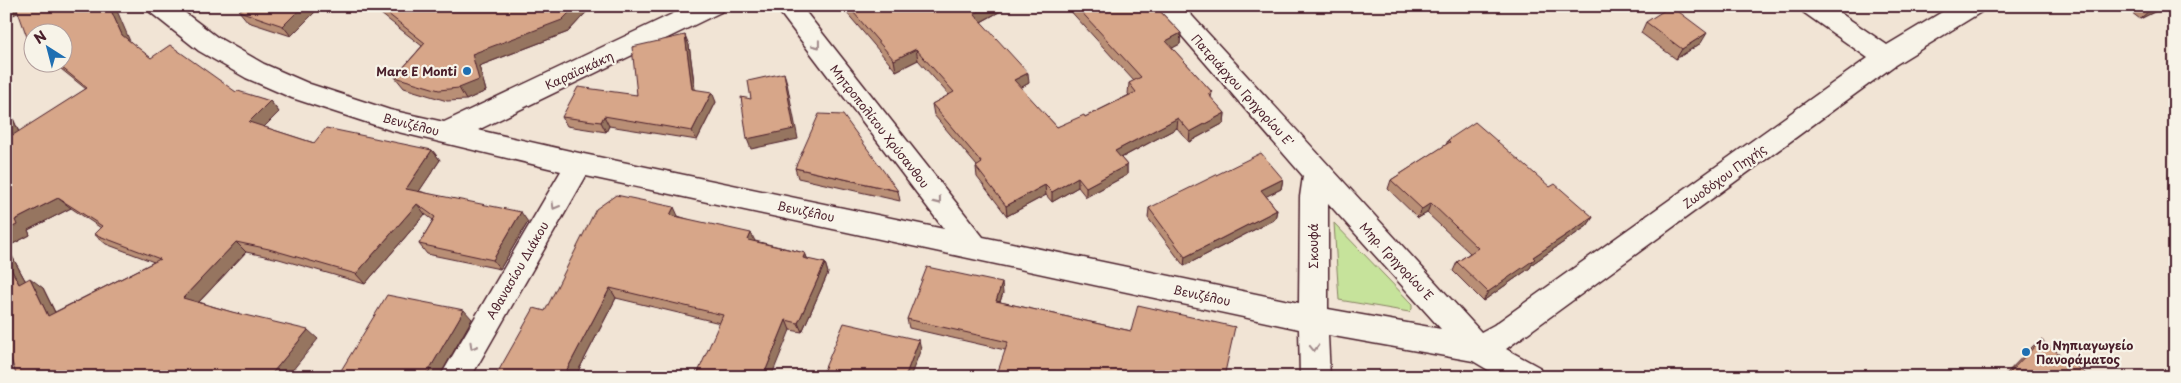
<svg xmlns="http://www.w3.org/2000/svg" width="2181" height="383" font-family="'Playpen Sans',sans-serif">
  <rect width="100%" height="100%" fill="#f1e4d5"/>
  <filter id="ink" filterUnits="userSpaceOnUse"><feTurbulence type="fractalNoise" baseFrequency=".02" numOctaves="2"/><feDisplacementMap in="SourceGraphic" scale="10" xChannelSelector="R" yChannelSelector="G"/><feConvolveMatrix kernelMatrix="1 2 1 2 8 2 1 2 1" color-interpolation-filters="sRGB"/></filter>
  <g filter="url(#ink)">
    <path fill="#c6e39b" stroke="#888163" d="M1334,223L1412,304V309L1409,312L1339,300Z"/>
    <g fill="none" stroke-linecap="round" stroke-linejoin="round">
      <defs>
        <path id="minor" d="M147,6H176L217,37L264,64L310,84L390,110L444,122L689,6H724L721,12L478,130L579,153L944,229L775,6H801L983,237L1299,303L1300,197L1303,176L1156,6H1183L1481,332L1494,325L1868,58L1803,12L1800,6H1830L1887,45L1952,6H1984L1981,12L1895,65L1506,349L1539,367L1543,377H1500L1473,361L1328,335L1330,377H1300L1299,329L586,176L471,377H440L561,171L390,130L292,98L246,78L199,51L150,12ZM1328,203L1441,329L1328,309Z"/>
      </defs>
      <use href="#minor" stroke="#4a1f2b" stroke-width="3"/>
      <use href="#minor" fill="#f7f3e8" fill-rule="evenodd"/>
    </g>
    <g fill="#b98f76" stroke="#4a1f2b" fill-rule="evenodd">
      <path d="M6,6L130,42L151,58L236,92L270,101L279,112L264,127L314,143L432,150L440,160L419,191L528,222L500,269L427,254L419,244L433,220L425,214L365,284L279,259L246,252L199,302L318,339L8,350L6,352V103L19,132L86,89L56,65L47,70L39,62H62L18,13ZM71,208L101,228L94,234L106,244L154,262L55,312L43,288L25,280L7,247L30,235L28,230Z"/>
      <path d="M321,6L291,36L248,22L239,11Z"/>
      <path d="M375,6H592L568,32L479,66L486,91L466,100L447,101L404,88L395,77L422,46L381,14Z"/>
      <path d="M841,6H1010L981,22L1029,83L1020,88L1057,127L1085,117L1129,95L1128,94L1129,83L1134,81L1066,6H1155L1181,33L1180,44L1172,48L1212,92L1211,98L1225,113L1224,123L1189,142L1177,128L1121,158L1127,165V175L1086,197L1078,187L1052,202L1046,195L1007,216L977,177L976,167L977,166L934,115L932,104L949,95L918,60L896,71Z"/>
      <path d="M2123,6H2166L2140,19Z"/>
      <path d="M1646,22L1701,43L1676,59L1641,33Z"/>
      <path d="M689,45L695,89L716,102L697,140L609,126L606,132L567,126L562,117L637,95Z"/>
      <path d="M1448,140L1550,187L1593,217L1587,226L1532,264L1530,268L1483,301L1453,271L1457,262L1470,253L1427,213L1418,218L1388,189L1391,180L1446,145Z"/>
      <path d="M795,168L898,191L900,201L798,178Z"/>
      <path d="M1283,179L1281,189L1266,196L1277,210L1275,219L1184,266L1148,218L1149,208Z"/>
      <path d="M678,216L755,241L805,253L808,260L825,263L828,273L802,332L790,330L720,323L616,298L575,377H495Z"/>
      <path d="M1003,293L1000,302L1131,331L1235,327L1005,350L909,328L907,319Z"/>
      <path d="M2041,340L2090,377H2003L2033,346Z"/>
    </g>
    <g fill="#967460" stroke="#4a1f2b">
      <path d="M6,6H20L25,10L6,18Z"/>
      <path d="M109,6H115L132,46L122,35Z"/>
      <path d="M303,6H321L291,36L283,26Z"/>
      <path d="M576,6H592L568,32L479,66L486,91L466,100L459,88L472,54Z"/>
      <path d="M988,6H1010L975,25L974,14Z"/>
      <path d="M2156,6H2166L2140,19L2151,9Z"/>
      <path d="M1181,33L1180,44L1165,52L1166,41Z"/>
      <path d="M1707,33L1701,43L1676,59L1682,49Z"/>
      <path d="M685,35L689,45L696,99L692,89Z"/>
      <path d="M916,49L918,60L896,71L894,60Z"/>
      <path d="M39,62H53L56,65L47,70Z"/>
      <path d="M784,73L787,83L798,139L751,149L747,139Z"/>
      <path d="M1028,73L1029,83L1015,91L1014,80Z"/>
      <path d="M712,92L716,102L697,140L692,131Z"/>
      <path d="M270,101L279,112L259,132L249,122Z"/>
      <path d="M6,103L25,146L13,135L6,121Z"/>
      <path d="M1225,113L1224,123L1189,142L1190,132Z"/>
      <path d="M604,116L609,126L606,132L601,122Z"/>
      <path d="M1178,118L1177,128L1115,161V151Z"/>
      <path d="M432,150L440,160L414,199L406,189Z"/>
      <path d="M1127,165V175L1086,197V187Z"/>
      <path d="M1078,177V187L1052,202V192Z"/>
      <path d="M1283,179L1281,189L1259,200L1261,190Z"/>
      <path d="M1045,185L1046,195L1007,216L1006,206Z"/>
      <path d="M58,198L71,208L28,230L30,235L7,247L32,293L19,284L6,260V230L15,220Z"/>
      <path d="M1431,203L1427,213L1418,218L1422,209Z"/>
      <path d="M417,204L425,214L365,284L356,274Z"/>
      <path d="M674,207L679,218L670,215Z"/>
      <path d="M1277,210L1275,219L1184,266L1185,257Z"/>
      <path d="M521,212L528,222L500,269L493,260Z"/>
      <path d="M1593,217L1587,226L1532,264L1530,268L1483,301L1488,292L1533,257Z"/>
      <path d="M751,233L756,243L748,240Z"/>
      <path d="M236,242L246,252L194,307L183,298Z"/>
      <path d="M805,253L809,263L803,258Z"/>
      <path d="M825,263L828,273L802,332L798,323Z"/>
      <path d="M30,278L43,288L61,325L48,316Z"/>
      <path d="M1002,283L1003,293L997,310L996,301Z"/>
      <path d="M610,288L616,298L575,377H563Z"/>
      <path d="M464,310L472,319L439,377H425Z"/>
      <path d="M786,320L790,330L771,377H763Z"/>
      <path d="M308,330L318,339L287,377H269Z"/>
      <path d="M919,340L921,349L910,377H905Z"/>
    </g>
    <g fill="#d7a689" stroke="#4a1f2b">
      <path d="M16,6H109L122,35L151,58L170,45L236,92L238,91L270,101L249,122L314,143L326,128L432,150L406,189L521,212L493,260L419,244L435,217L417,204L356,274L269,249L236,242L183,298L232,312L308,330L269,377H17L6,345V260L19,284L30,278L48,316L160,259L94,234L102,226L58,198L15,220L17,225L6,230V121L13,135L87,88L55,62H62V32H32V51Z"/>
      <path d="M245,6H303L283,26L239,11Z"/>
      <path d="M378,6H576L562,20L472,54L479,80L459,88L439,90L395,77L425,43Z"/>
      <path d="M848,6H988L974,14L1028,73L1014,80L1057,127L1084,115L1085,117L1136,92L1129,83L1141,77L1076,6H1155L1181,33L1166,41L1212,92L1208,94L1225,113L1190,132L1178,118L1115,151L1127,165L1086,187L1078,177L1052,192L1045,185L1006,206L976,167L982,163L932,104L954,92L916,49L894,60Z"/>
      <path d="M1671,6L1707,33L1682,49L1646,22Z"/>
      <path d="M2147,6H2156L2151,9Z"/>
      <path d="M685,35L692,89L712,92L692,131L604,116L601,122L562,117L578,87L637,95L632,47Z"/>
      <path d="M784,73L794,129L747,139L741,97L751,99L748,81Z"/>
      <path d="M819,114L843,115L898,191L795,168Z"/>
      <path d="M1475,122L1550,187L1555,184L1593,217L1533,257L1535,259L1488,292L1457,262L1478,248L1431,203L1422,209L1391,180L1450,142L1448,140Z"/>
      <path d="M1261,153L1283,179L1261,190L1277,210L1185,257L1149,208Z"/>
      <path d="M616,195L674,207L670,215L751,233L748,240L805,253L803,258L825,263L798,323L786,320L763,377H696L723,315L610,288L563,377H495L534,308L545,311L596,209Z"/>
      <path d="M927,267L1002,283L996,301L1131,331L1138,305L1235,327L1224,377H996L1008,342L907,319Z"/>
      <path d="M387,295L464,310L425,377H337Z"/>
      <path d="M844,323L919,340L905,377H821Z"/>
      <path d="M2041,340L2090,377H2005Z"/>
    </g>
    <defs><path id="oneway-chevron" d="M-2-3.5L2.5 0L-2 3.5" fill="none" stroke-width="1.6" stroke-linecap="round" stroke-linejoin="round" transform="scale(1.25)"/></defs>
    <g stroke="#a0898a">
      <use href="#oneway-chevron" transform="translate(817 45) rotate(52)"/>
      <use href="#oneway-chevron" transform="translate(938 201) rotate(52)"/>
      <use href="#oneway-chevron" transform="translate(555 206) rotate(120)"/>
      <use href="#oneway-chevron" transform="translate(473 346) rotate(120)"/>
      <use href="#oneway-chevron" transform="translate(1314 348) rotate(88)"/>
    </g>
  </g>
  <g fill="#1f6fb2" stroke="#f7f3e8" stroke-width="2">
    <circle cx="467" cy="71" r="5"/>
    <circle cx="2026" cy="352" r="5"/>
  </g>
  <g text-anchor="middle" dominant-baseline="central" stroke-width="4.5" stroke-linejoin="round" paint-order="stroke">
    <g font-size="12" fill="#4a1f2b" stroke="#f7f3e8">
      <text transform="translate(579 70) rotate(-25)">Καραϊσκάκη</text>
      <text transform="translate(1243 90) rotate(48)">Πατριάρχου Γρηγορίου Ε'</text>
      <text transform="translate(411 124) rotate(14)">Βενιζέλου</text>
      <text transform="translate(880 126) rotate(52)">Μητροπολίτου Χρύσανθου</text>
      <text transform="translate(1724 176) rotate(-36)">Ζωοδόχου Πηγής</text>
      <text transform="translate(806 211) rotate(12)">Βενιζέλου</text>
      <text transform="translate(1313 246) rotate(-90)">Σκουφά</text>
      <text transform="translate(1397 261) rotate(47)">Μηρ. Γρηγορίου Ε΄</text>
      <text transform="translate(517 270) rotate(-60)">Αθανασίου Διάκου</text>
      <text transform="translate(1202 295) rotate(12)">Βενιζέλου</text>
    </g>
    <g font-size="12" font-weight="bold" fill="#4a1f2b" stroke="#f7f3e8" text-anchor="end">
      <text x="457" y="71">Mare E Monti</text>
      <text x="2036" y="345" text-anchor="start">1ο Νηπιαγωγείο<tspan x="2036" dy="14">Πανοράματος</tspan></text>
    </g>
  </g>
  <rect width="2181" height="383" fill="none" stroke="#f7f3e8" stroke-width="25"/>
  <rect x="12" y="12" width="2156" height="358" fill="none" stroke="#4a1f2b" stroke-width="2" filter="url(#ink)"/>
  <g transform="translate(48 48) rotate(324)"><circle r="24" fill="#f7f3e8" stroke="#b29e9c"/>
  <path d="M0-4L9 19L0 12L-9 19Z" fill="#1f6fb2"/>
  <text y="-8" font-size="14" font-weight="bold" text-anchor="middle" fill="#4a1f2b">N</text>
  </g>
</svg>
